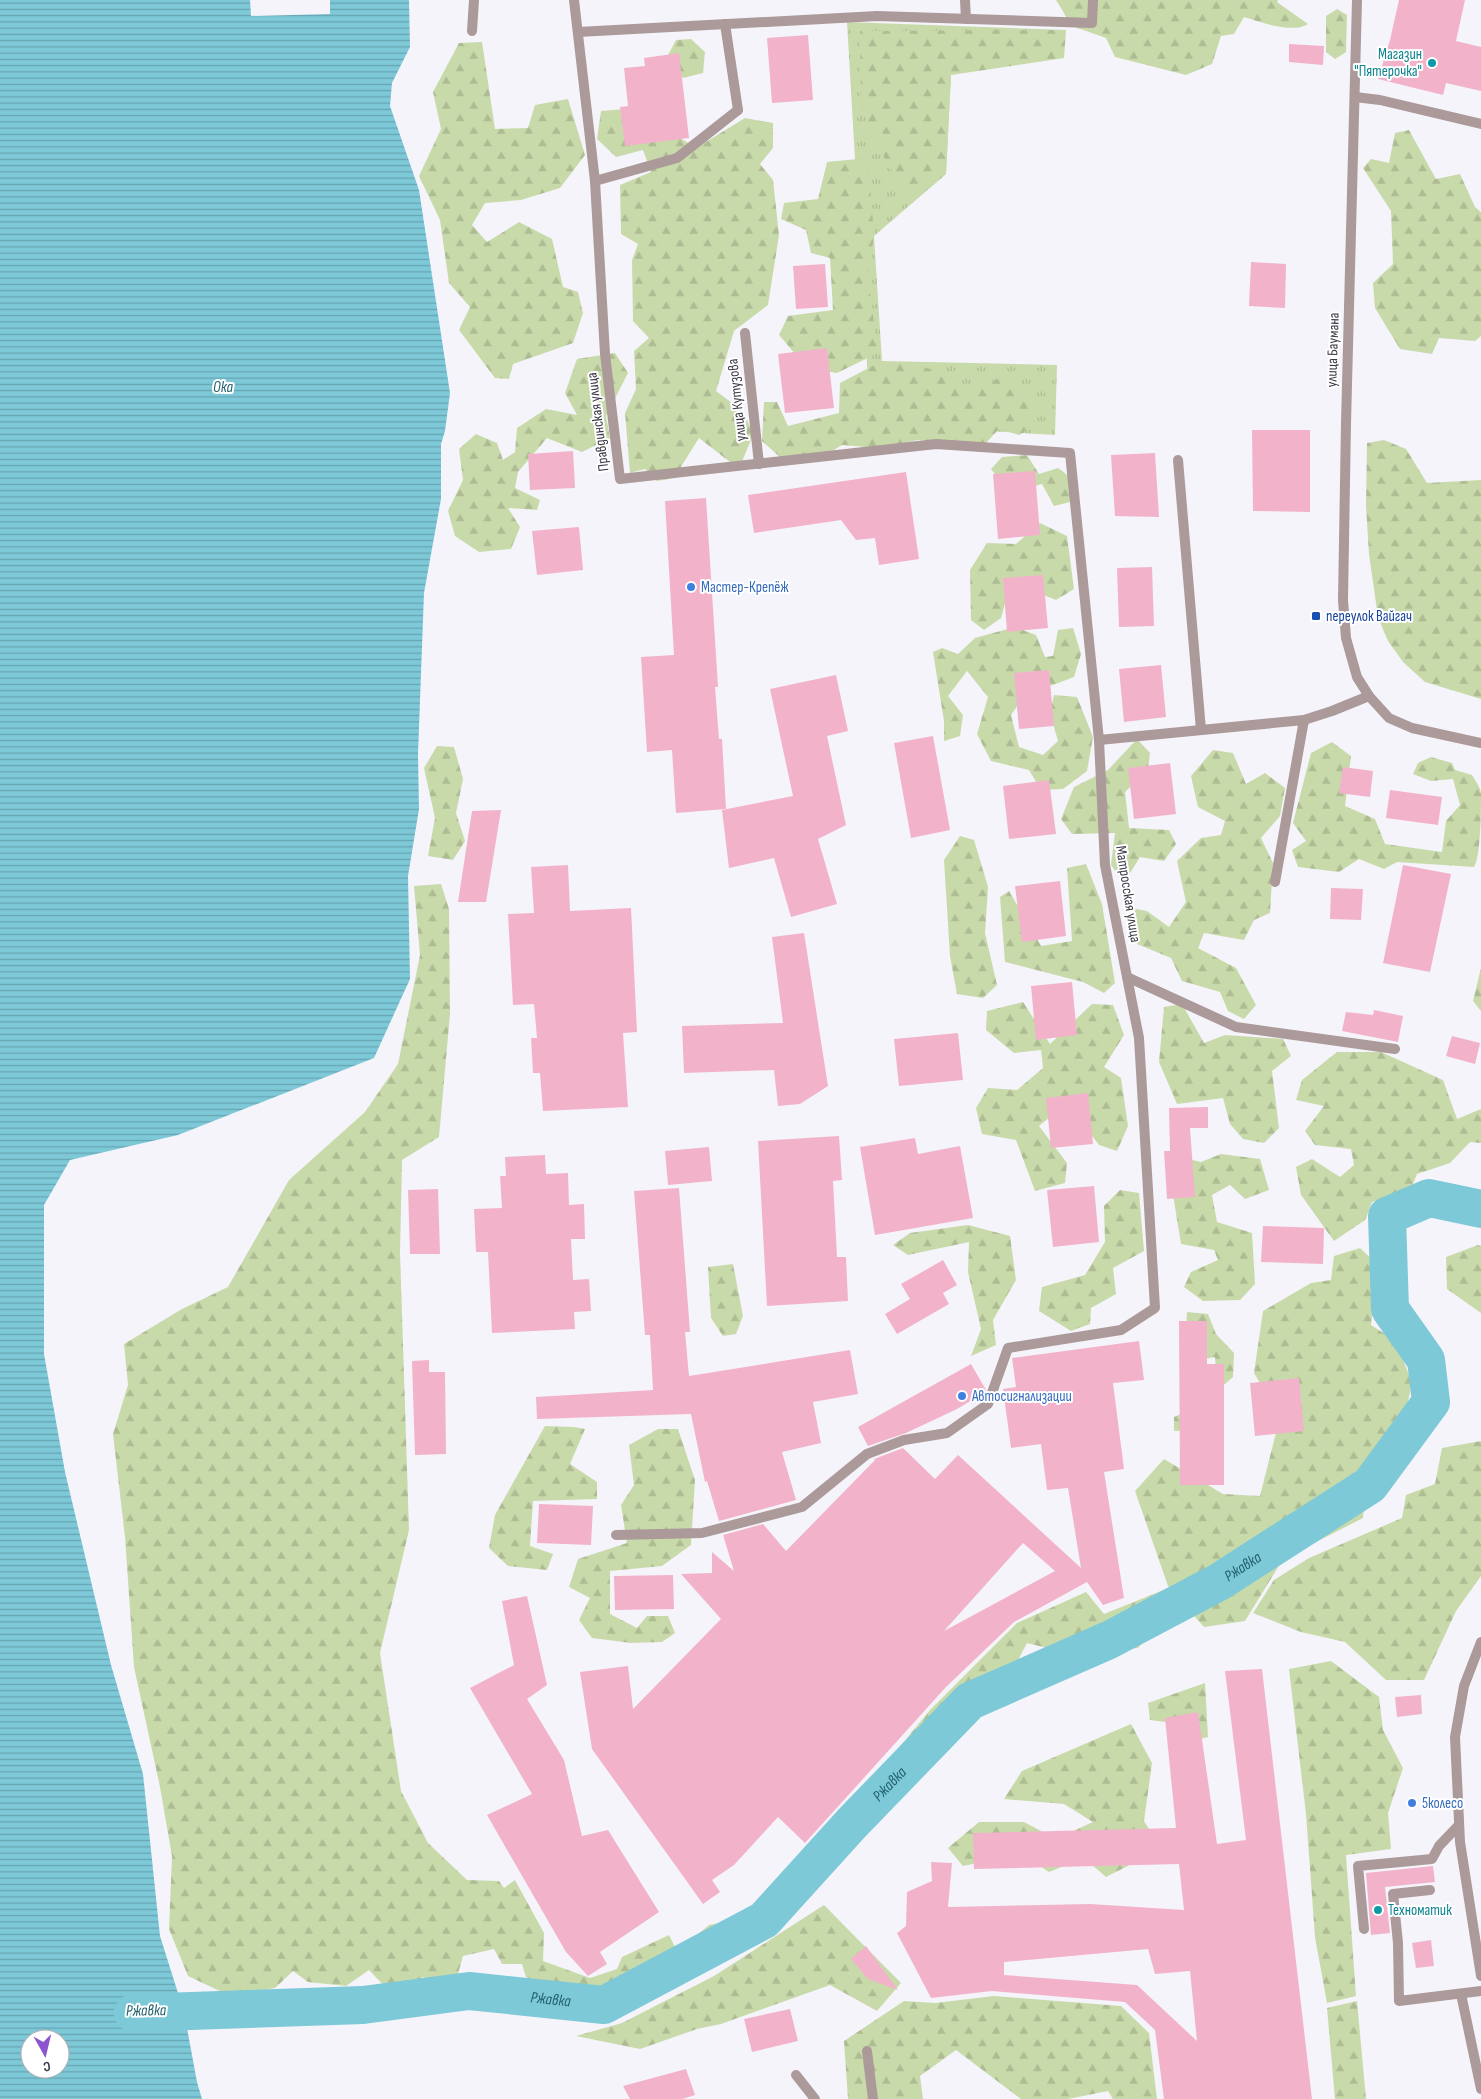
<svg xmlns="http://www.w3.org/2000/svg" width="1481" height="2099" font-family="'Sofia Sans Condensed',sans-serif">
  <defs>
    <pattern id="grass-tufts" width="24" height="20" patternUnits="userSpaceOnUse" patternTransform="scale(1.25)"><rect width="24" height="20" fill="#c9daaa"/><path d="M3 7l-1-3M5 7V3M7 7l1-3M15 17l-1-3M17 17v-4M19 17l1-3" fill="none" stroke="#aebc94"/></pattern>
    <pattern id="forest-firs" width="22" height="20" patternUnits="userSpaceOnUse" patternTransform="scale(1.25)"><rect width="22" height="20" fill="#c9daaa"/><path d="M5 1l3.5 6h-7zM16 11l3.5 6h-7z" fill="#aebc94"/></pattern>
    <pattern id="water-rules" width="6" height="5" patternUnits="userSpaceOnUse" patternTransform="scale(1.25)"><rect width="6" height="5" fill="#7dc9d8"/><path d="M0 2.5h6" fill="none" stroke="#68a4b1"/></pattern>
  </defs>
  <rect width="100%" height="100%" fill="#f5f4fb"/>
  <path fill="url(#grass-tufts)" d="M847,22L1066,30L951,75L946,174L874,236L882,361L1057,365L1055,435L937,428L871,434Z"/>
  <g fill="url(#forest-firs)">
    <path d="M1056,0H1278L1277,2L1308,24C1292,34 1261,22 1244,17L1234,34L1221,36L1212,64L1186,75L1115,57L1106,38L1072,26Z"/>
    <path d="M1337,9L1347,15L1346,52L1335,59L1326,52V16Z"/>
    <path d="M1066,30L1064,58L951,75L946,174L911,204L878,147L861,104L860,31Z"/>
    <path d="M691,39L705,52L703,73L683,78L667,57L676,40Z"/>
    <path d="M482,42L495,129L528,128L535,105L568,99L585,155L560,188L521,200L485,203L472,225L487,242L519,222L552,239L563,287L578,292L583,313L573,343L513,364L509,379L495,378L459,330L470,307L449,283L440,220L419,176L441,129L433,92L459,43Z"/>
    <path d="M625,109L661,126L696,148L745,118L773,123V148L760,164L773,180L779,235L768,305L734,331L716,391L744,412L753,435L739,469L699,438L674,478L657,481L645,469L630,473L625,413L636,389L634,351L649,338L633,321L632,260L638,244L621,234L620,185L651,172L643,150L616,157L597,139L601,111Z"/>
    <path d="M1409,130L1436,179L1460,174L1475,207L1481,212V336L1475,341L1439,338L1432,354L1400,349L1375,308L1373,283L1393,264L1391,211L1363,168L1371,159L1389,163L1395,133Z"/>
    <path d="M868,158L874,236L868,278L878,353L837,373L808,369L779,335L788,316L833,310L830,258L811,253L806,230L781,219L784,203L818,199L827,162Z"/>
    <path d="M615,353L628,373L606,416L610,438L582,452L547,438L518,472L515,488L540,500L537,510L508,508L520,527L511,549L479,552L455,536L448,511L463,480L459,449L476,434L497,443L503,460L515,452L517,428L546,409L577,415L565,393L577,359Z"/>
    <path d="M882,361L916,365L955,376L963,394L1002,377L1032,389L1034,425L1019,435L999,429L985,444L918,440L878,448L842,445L814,462L781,458L762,441L764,402H777L788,426L839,413L840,383Z"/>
    <path d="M1384,440L1406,449L1427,483L1481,480V699L1425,682L1403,662L1388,641L1378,617L1369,554L1366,506L1367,443Z"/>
    <path d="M1027,455L1039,474L1058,468L1070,477V502L1054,506L1042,484L1010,493L991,469L1002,457Z"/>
    <path d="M1040,523L1067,536L1074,589L1056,600L1011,582L1001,618L984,630L971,620L970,570L987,543L1016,544Z"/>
    <path d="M1015,627L1036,635L1045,657L1053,656L1058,630L1073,628L1081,654L1074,677L1053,685L1030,688L1011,715L1019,747L1043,755L1058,741L1050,713L1054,695L1077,697L1093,737L1087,771L1063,789L1041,790L1029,770L991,761L977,734L988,697L967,671L948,696L963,715L960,736L944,741V721L933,652L942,648L958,654L975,638Z"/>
    <path d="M1137,739L1150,753L1148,770L1125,792L1129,828L1169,830L1176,844L1164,861L1140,857L1124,883L1111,865L1115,833L1072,834L1061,819L1074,787L1108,770Z"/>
    <path d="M1332,742L1351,756L1345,806L1375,819L1385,844L1442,852L1446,821L1460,805L1453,779L1431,781L1413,774L1418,763L1431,757L1452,763L1455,770L1472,775C1475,780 1480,787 1481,793C1481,807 1481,858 1474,867L1397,862L1384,869L1359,859L1339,872L1298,867L1292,850L1306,841L1293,823L1311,753Z"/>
    <path d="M437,746L454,747L463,779L456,813L465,841L453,860L428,856L435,818L424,768Z"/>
    <path d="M1213,750L1233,753L1246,784L1265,773L1285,788L1280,816L1261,838L1273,863L1270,913L1254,920L1244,940L1204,933L1198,948L1236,968L1256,1005L1244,1019L1228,1011L1220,992L1182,981L1171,958L1137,944L1131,908L1147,911L1169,927L1186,902L1177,861L1201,838L1221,835L1225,821L1198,807L1191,776Z"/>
    <path d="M960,836L974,840L988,887L985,933L997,985L983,998L957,994L950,956L944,860Z"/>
    <path d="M1086,864L1102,904L1115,983L1104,993L1083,982L1005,962L1000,897L1009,891L1041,946L1072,941L1067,868Z"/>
    <path d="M441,884L449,909L450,1014L439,1137L402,1160L400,1252L409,1530L380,1653L401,1791L428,1843L467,1880L499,1881L504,1888L515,1880L544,1933L543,1961L590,1978L617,1969L622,1957L669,1935L679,1955L666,1968L643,1971L627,1988H613L602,1999L572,1998L526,1977L522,1964H502L494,1949L463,1956L458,1974L442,1987L423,1977L407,1993L390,1992L369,1970L346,1986L308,1982L293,1971L275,1988L236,1995L230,1991L226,1994L188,1976L169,1929L172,1856L160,1787L134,1667L125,1537L113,1434L128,1385L124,1344L182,1309L228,1287L289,1180L365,1112L398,1064L420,955L414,886Z"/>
    <path d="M1481,968V1011L1473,1001Z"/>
    <path d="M1023,1002L1050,1044L1092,1004L1113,1005L1124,1035L1104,1067L1121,1078L1128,1126L1117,1151L1099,1145L1067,1103L1039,1126L1067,1163L1065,1183L1035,1191L1016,1140L982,1134L976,1108L988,1088L1017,1090L1043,1068L1041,1050L1014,1053L986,1030L987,1011Z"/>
    <path d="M1182,1004L1204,1043L1225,1035L1283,1039L1291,1056L1272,1071L1279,1128L1264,1143L1243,1139L1230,1124L1223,1098L1177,1104L1159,1062L1164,1007Z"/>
    <path d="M1337,1052H1381L1443,1080L1457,1119L1481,1109V1143L1470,1142L1450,1163L1417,1174L1411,1189L1372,1202L1365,1220L1334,1241L1301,1195L1296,1167L1312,1159L1340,1177L1354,1165L1351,1149L1315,1145L1305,1131L1324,1106L1296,1100L1302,1080Z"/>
    <path d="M1221,1154L1260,1159L1269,1190L1245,1199L1230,1185L1212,1195L1217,1222L1252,1233L1255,1284L1240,1300L1203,1301L1184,1287L1191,1272L1218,1260L1214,1250L1181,1244L1170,1176L1180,1157L1201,1162Z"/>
    <path d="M1120,1190L1139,1193L1144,1251L1113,1268L1116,1294L1091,1308L1090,1324L1071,1331L1039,1311L1042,1287L1085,1275L1105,1242L1104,1206Z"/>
    <path d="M968,1225L1010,1236L1016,1280L993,1320L996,1345L971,1356L981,1329L968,1272L969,1242L908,1255L893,1245L910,1233Z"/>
    <path d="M1478,1245L1481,1246V1313L1447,1289L1446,1257Z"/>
    <path d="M1360,1248L1378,1265L1371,1325L1396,1341L1412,1383L1403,1425L1390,1436V1472L1365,1496L1363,1518L1283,1559L1245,1621L1204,1627L1168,1586L1135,1491L1164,1459L1223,1494L1260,1496L1280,1417L1254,1373L1263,1311L1311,1283L1331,1280L1334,1256Z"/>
    <path d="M733,1264L743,1316L736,1334L723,1336L711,1318L708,1267Z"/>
    <path d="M1187,1312L1208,1314L1216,1334L1234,1353L1233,1377L1218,1390L1202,1430L1174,1431V1417L1197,1407L1216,1374L1215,1357L1192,1361L1186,1328Z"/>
    <path d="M545,1426L574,1427L585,1429L570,1464L597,1482V1499L533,1501L530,1546L553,1554L547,1570L508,1566L489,1548L495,1515Z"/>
    <path d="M658,1429H678L695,1480L691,1545L662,1566L610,1571V1614L637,1628L647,1616H668L675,1633L662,1642L631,1643L592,1638L579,1620L590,1598L569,1587L578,1559L627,1543L621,1505L634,1485L629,1445Z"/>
    <path d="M1481,1441V1576L1456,1611L1424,1680H1386L1345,1642L1301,1632L1253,1613L1274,1580L1309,1558L1402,1518L1406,1495L1435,1484L1442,1448Z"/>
    <path d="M1166,1589L1183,1610L1176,1622L1147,1629L1146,1639L1138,1648L1105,1651L1093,1639L1059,1651L1027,1643L1016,1664L986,1677L983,1714L962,1720L916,1778L851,1813L849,1842L821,1845L825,1867L770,1927L734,1928L706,1958L691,1940L709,1925L743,1918L792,1866L828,1835L838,1812L893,1755L930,1710L1017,1623L1086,1592L1104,1614Z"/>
    <path d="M1331,1661L1379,1697L1383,1730L1403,1768L1388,1813L1391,1849L1346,1855L1356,1996L1327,2003L1315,1937L1306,1814L1289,1669Z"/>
    <path d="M1205,1683L1208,1737L1193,1741L1181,1724L1150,1720L1148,1703Z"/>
    <path d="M1131,1724L1152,1763L1144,1821L1161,1849L1106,1877L1084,1858L1049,1872L1021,1854L963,1866L948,1848L979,1822H1024L1056,1839L1093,1822L1064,1804L1004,1799L1022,1771Z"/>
    <path d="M824,1905L901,1983L877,2011L830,1985L721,2024L697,2029L640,2049L576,2036L622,2023L714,1976Z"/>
    <path d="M994,1996L1121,2006L1149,2033L1157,2099H1113L1108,2091L1068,2099H1021L956,2050L920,2076L923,2099H848L844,2041L904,2001L935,2003Z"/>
    <path d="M1357,2001L1366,2099H1335L1327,2008Z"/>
  </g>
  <path fill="url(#water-rules)" fill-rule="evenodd" d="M0,0H409L410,47L392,83L390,106L419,190L450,393L445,431L441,444V499L424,593L418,754L419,809L408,876L410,979L374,1058L178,1135L70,1160L44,1205V1354L65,1472L111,1665L143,1774L160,1936L184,2012L197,2082L202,2099H0ZM30,2039H60V2069H30Z"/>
  <path fill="#f5f4fb" d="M250,0H330V14L251,16Z"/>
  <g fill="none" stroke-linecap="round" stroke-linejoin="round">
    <path stroke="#7dc9d8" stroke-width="38" id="s1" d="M133,2013L363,2005L469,1991L604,2005L764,1920L852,1823L970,1701L1109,1640L1219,1582L1370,1485L1431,1402L1426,1360L1390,1309L1387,1216L1429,1198L1481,1209"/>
  </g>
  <g fill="#f2b3ca" fill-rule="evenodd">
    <path d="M1399,0H1465L1456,41L1481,47V91L1446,83L1443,95L1378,79L1390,40Z"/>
    <path d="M808,35L813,100L772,103L767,38Z"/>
    <path d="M1289,44L1324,46L1323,65L1289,62Z"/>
    <path d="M679,53L689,138L625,146L620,107L628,106L624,68L645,66L644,58Z"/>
    <path d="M1251,262L1286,264L1285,308L1249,306Z"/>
    <path d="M825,264L828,307L796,309L793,266Z"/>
    <path d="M827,348L834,408L785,413L778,354Z"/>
    <path d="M1252,430H1310V512L1253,511Z"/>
    <path d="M573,451L575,488L530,490L528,454Z"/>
    <path d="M1155,453L1159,517L1115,516L1111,455Z"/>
    <path d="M1035,471L1040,535L998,539L993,474Z"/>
    <path d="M906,472L919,559L879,565L875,538L856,540L841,520L754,533L748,495Z"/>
    <path d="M706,498L718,687H715L719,739H722L726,809L676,813L672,750L647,752L641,657L674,655L665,501Z"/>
    <path d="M579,527L583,570L537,575L532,531Z"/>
    <path d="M1152,567L1154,626L1119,627L1117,568Z"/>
    <path d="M1043,575L1048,628L1007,632L1003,578Z"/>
    <path d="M1161,665L1166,717L1124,722L1119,669Z"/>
    <path d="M1049,670L1054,726L1019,729L1014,673Z"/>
    <path d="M836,675L848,731L827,736L846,825L818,839L837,904L791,917L774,858L729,868L722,810L793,796L770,689Z"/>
    <path d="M933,736L950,830L911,838L894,743Z"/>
    <path d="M1170,763L1176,814L1134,819L1128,768Z"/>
    <path d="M1343,767L1373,771L1370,797L1339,793Z"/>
    <path d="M1049,780L1056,834L1009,839L1003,786Z"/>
    <path d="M1390,790L1442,797L1438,825L1386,818Z"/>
    <path d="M501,810L486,902H458L472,811Z"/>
    <path d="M568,865L570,911L631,908L637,1032L623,1033L628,1107L543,1111L540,1073H533L531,1038H537L534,1004L513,1005L508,914L534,913L531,867Z"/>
    <path d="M1403,865L1451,874L1430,972L1383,963Z"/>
    <path d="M1060,881L1066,936L1022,942L1015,886Z"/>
    <path d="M1331,888L1363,889L1361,920L1330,919Z"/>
    <path d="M804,933L828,1086L800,1104L778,1106L774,1070L684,1073L682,1026L783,1023L772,937Z"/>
    <path d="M1072,982L1077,1035L1036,1040L1031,986Z"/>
    <path d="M1374,1010L1403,1016L1398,1042L1342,1031L1346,1012L1373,1015Z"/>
    <path d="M958,1033L963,1080L899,1086L894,1039Z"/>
    <path d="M1452,1036L1480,1043L1475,1064L1446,1056Z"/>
    <path d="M1088,1093L1093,1144L1051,1148L1046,1098Z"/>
    <path d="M1208,1107V1128H1190L1195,1197L1167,1199L1164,1151H1170L1169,1108Z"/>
    <path d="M839,1136L842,1180L833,1181L837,1257H846L848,1301L767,1306L758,1141Z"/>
    <path d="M915,1138L918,1154L960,1146L973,1218L875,1235L860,1147Z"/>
    <path d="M709,1147L712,1181L668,1185L665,1151Z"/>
    <path d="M545,1155L546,1174L568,1173L569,1205L584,1204L585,1239H571L573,1280L589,1279L591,1311L574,1312L575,1329L492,1333L488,1252H476L474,1209L502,1208L500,1176H506L505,1157Z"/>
    <path d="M1094,1186L1099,1242L1053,1247L1047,1190Z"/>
    <path d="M679,1188L690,1332H685L689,1376L850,1350L858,1394L813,1402L821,1443L782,1452L796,1500L719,1521L707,1481L705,1482L691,1414L537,1419L536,1397L653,1390L650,1335H645L634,1191Z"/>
    <path d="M438,1189L440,1254H410L408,1190Z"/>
    <path d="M1263,1226L1324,1228L1323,1264L1261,1262Z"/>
    <path d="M943,1260L957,1285L943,1293L949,1304L897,1334L885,1314L910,1299L901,1284Z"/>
    <path d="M1179,1321H1207V1364H1224V1485H1180Z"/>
    <path d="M1139,1341L1144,1380L1113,1383L1124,1469L1104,1472L1124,1598L1103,1605L1087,1582L1014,1622L946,1687L805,1843L778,1817L734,1865L712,1880L720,1892L703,1904L592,1749L580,1672L628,1666L633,1709L721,1619L681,1574L712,1573V1552L734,1571L723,1535L763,1524L786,1551L875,1460L874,1459L903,1448L935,1479L958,1455L1081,1568L1068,1488L1047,1490L1041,1444L1011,1448L1003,1389L1016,1387L1012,1358ZM1023,1543L1055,1571L944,1631Z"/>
    <path d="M429,1360V1372H445L446,1454L415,1455L412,1361Z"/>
    <path d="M971,1364L986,1390L984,1393L957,1409L906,1433L868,1446L858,1427Z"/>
    <path d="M1299,1378L1304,1431L1255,1436L1250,1383Z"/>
    <path d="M539,1504L593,1506L591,1545L537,1543Z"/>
    <path d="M673,1575L674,1609L615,1610L614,1576Z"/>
    <path d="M527,1596L547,1685L527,1699L564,1760L582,1836L608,1830L659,1912L600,1952L607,1964L588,1976L566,1952L487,1815L532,1794L470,1688L514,1665L502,1601Z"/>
    <path d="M1262,1669L1312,2099H1164L1155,2030L1125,2002L992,1991L931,1998L897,1933L906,1926L907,1892L932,1881L931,1862L952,1863L948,1907L1090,1904L1184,1910L1179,1864L974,1869L973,1833L1176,1828L1165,1718L1198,1712L1217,1844L1246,1840L1225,1671ZM1148,1949L1155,1974L1190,1971L1197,2041L1137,1985L1004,1975V1962Z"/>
    <path d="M1421,1695L1422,1714L1397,1717L1395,1697Z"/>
    <path d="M1433,1866L1435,1882L1385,1887L1390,1933L1371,1935L1366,1873Z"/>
    <path d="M1431,1940L1434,1966L1416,1968L1412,1943Z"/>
    <path d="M866,1946L898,1990L868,1979L851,1959Z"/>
    <path d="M790,2009L798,2041L752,2052L744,2019Z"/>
    <path d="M686,2069L695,2095L682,2099H630L623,2086Z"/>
  </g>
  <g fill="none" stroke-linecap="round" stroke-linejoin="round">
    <g stroke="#ab9a99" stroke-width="10">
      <path d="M965,0L966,19"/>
      <path d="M472,31L474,0"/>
      <path d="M1355,97L1380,100L1481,124"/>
      <path d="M595,181L677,158L738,110"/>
      <path d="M1178,460L1201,730"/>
      <path d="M1275,882L1304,720"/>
      <path d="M1127,977L1236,1027L1395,1049"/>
      <path d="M1430,1890L1393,1894L1398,1943L1399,2001L1481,1991"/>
      <path d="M1364,1929L1358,1866L1432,1859L1439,1846L1459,1825"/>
      <path d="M1461,1994L1481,2089"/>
      <path d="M867,2051L873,2099"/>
      <path d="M796,2075L815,2099"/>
    </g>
    <g stroke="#ab9a99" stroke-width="10">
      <path d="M574,0L595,181L605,354L620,479L936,444L1070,453L1099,740L1105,865L1139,1038L1155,1308L1121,1330L1008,1348L988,1404L947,1433L904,1440L867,1454L802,1507L702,1533L616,1535"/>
      <path d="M725,24L738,110"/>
      <path d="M578,32L877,16L1092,23L1093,0"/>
      <path d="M745,333L759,464"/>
      <path d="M1099,740L1304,720L1332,711L1369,696"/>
    </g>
    <g stroke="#ab9a99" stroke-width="10">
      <path d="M1357,0L1346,423L1343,600L1346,638L1357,677L1369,696L1389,718L1412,728L1481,743"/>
      <path d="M1481,1642L1464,1686L1455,1737L1460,1842L1481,1976"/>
    </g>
  </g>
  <g fill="#0f9aa8" stroke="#fff" stroke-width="2">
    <circle cx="1432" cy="63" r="5"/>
    <circle cx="1378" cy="1910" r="5"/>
  </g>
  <g fill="#3f7fe0" stroke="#fff" stroke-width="2">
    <circle cx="691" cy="587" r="5"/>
    <circle cx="962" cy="1396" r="5"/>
    <circle cx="1412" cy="1803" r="5"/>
  </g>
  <rect fill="#1a4fb4" stroke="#fff" stroke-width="2" x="1311" y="611" width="10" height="10" rx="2.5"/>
  <g text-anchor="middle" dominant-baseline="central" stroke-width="4" stroke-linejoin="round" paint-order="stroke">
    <g font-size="15" fill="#0d838f" stroke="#fff" text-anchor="end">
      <text x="1422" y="54">Магазин<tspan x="1422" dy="17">"Пятерочка"</tspan></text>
      <text x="1388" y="1910" text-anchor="start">Техноматик</text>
    </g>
    <g font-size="15" fill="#3c3a47" stroke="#fff">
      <text transform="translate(1333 350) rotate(-88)">улица Баумана</text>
      <text transform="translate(737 400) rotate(-96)">улица Кутузова</text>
      <text transform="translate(598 422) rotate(-97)">Правдинская улица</text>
      <text transform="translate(1128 894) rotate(81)">Матросская улица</text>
    </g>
    <g font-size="15" fill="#366cbe" stroke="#fff" text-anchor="start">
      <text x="701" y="587">Мастер-Крепёж</text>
      <text x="972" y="1396">Автосигнализации</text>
      <text x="1422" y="1803">5колесо</text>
    </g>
    <g font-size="15" fill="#164399" stroke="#fff" text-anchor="start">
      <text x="1326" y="616">переулок Вайгач</text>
    </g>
    <g font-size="16" font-style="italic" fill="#23616c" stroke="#fff">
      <text x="223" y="387">Ока</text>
      <text stroke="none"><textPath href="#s1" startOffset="1259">Ржавка</textPath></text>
      <text stroke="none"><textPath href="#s1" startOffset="839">Ржавка</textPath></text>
      <text stroke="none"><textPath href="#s1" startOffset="419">Ржавка</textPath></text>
      <text transform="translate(146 2011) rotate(-1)">Ржавка</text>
    </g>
  </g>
  <g transform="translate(45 2054) rotate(172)"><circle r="24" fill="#ffffff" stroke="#b1b0b5"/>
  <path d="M0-4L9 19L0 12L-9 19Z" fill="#8c55cd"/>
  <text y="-8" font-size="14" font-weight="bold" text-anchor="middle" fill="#3c3a47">С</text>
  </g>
</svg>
